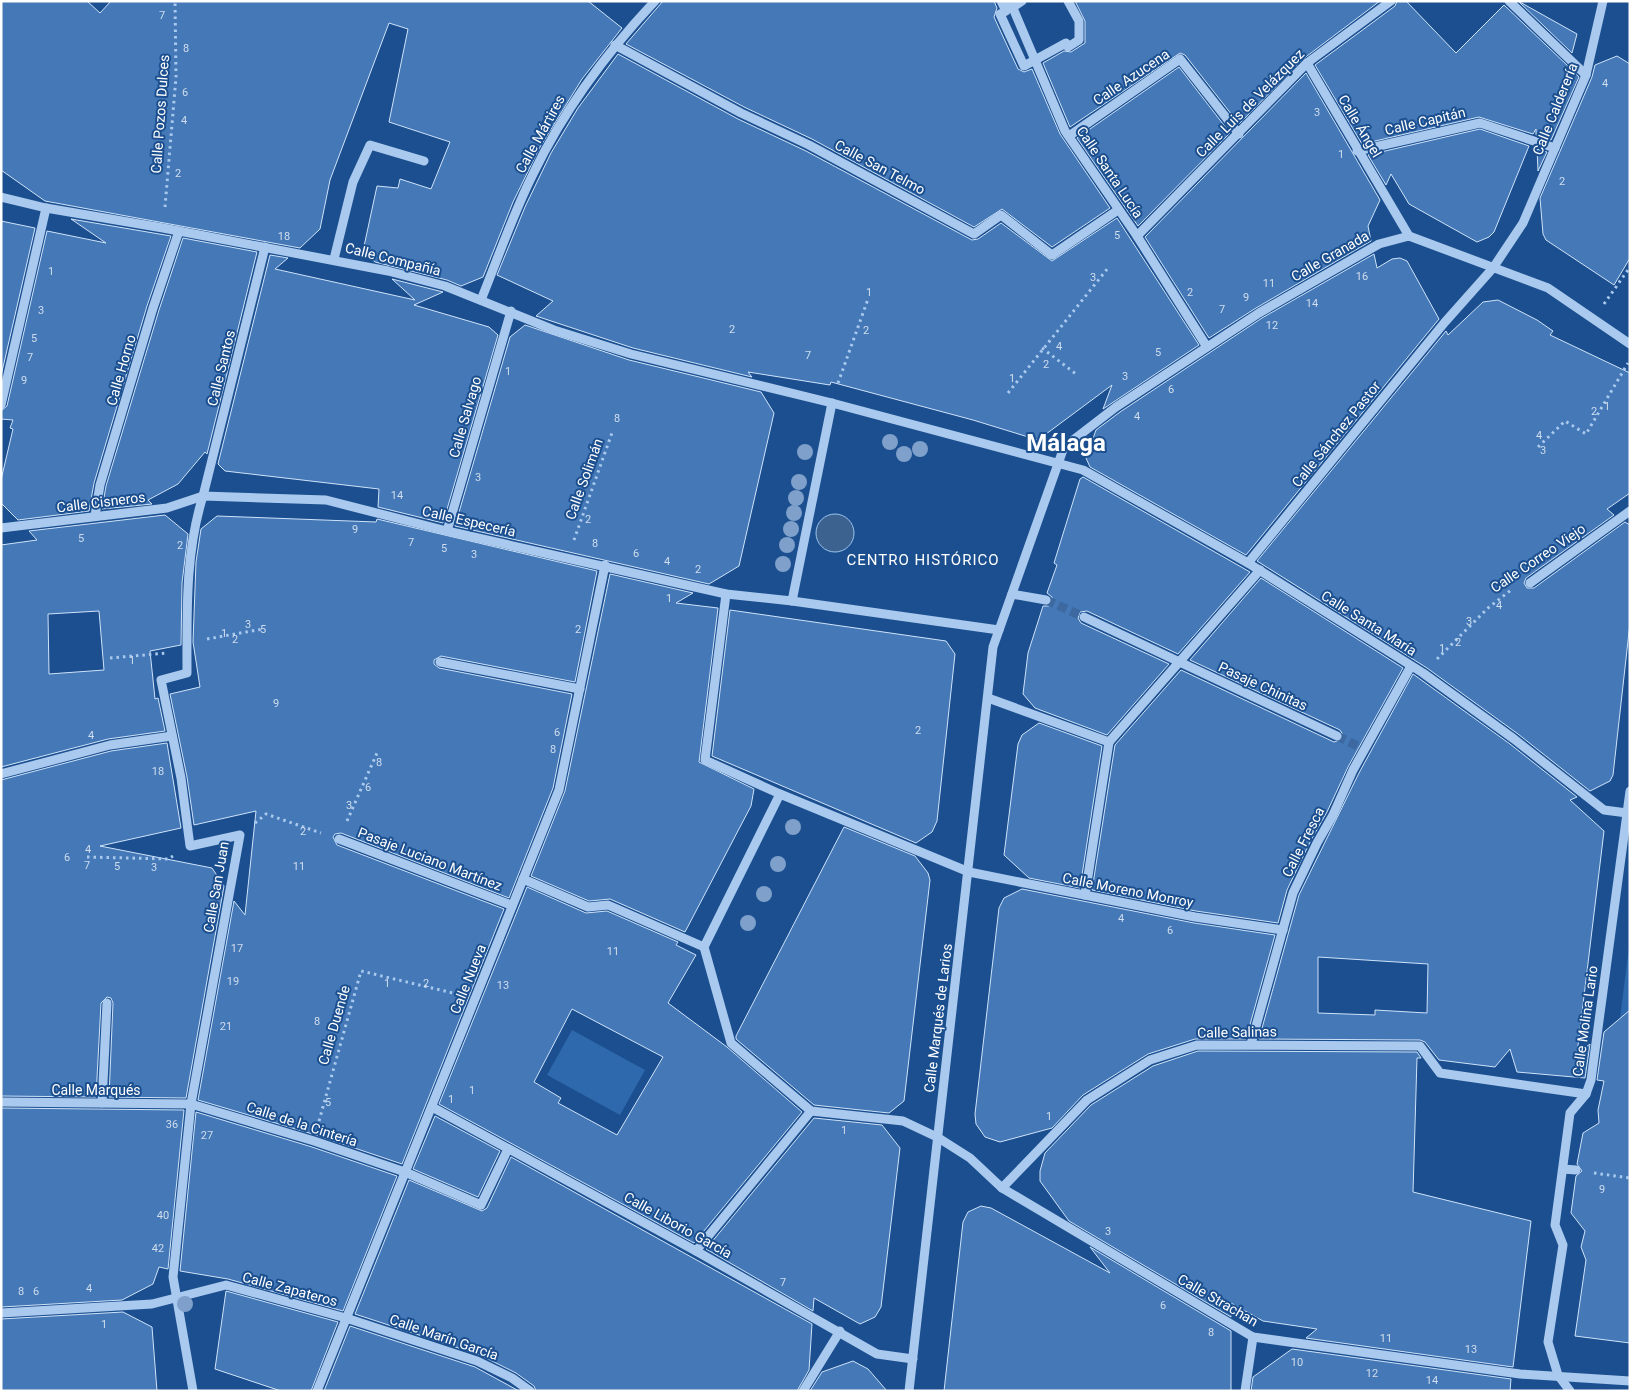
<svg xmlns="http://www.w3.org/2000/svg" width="1631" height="1392" font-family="Roboto,sans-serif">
  <rect width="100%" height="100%" fill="#1b4f8f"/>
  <g fill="#2e69ad">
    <path d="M1630,939V1019L1620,1018Z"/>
    <path d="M572,1030L645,1070L620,1115L547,1075Z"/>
  </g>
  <circle fill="#3c6290" stroke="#9cc4f0" cx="835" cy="533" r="19"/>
  <g fill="#4478b7" stroke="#cfe3fa" fill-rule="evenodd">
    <path d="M1,1H87L100,13L111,1H588L622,28L582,79L540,147L513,202L483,277L461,286L447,280L375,262L363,251L377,186L398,188L400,179L431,189L450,142L389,122L408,29L389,23L330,180L320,229L300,248L45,201L1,170Z"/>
    <path d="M663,1H994L997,8L994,17L1018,69L1024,72L1032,69L1060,134L1110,208L1052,247L1002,209L974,227L812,139L744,107L626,44Z"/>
    <path d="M1075,1H1380L1303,59L1239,124L1185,55L1180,53L1070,127L1043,63L1064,51L1071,52L1085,43V21Z"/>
    <path d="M1397,1H1406L1456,53L1504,5L1569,67L1567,75L1574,72L1579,77L1551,140L1536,135V129L1533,134L1479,117L1362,144L1315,65L1395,6Z"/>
    <path d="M1518,1L1577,34L1572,53Z"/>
    <path d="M618,54L738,119L806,151L972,240L978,239L1001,223L1052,261L1117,218L1199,345L1103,409L1112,385L1038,440L973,420L831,382L830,385L748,372L752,377L633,348L536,316L553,301L497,275L525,207L551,153L578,108Z"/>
    <path d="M1617,56L1630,64V258L1614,285L1546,240L1543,234L1540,198L1592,77L1595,65Z"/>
    <path d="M1179,67L1230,133L1138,226L1077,138Z"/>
    <path d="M1306,73L1380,200L1368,226L1371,241L1256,308L1209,338L1145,237Z"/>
    <path d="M1480,129L1529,146L1494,232L1489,237L1477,242L1409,204L1391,174L1386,185L1368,155Z"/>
    <path d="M1537,149L1547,152L1538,171Z"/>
    <path d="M71,219L171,236L147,306L94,483L89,511L18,520L1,503V480L13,429L10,428L13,420L1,419V411L7,406L47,231L106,243Z"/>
    <path d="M1,221L35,228L1,376Z"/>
    <path d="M183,238L257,252L207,454L205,452L178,484L148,500L152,504L102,509L106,486L159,310Z"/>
    <path d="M1374,254L1377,268L1392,259L1400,258L1407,261L1439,319L1246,555L1090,467L1086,458L1096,430L1120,412L1262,318Z"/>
    <path d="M270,255L288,258L275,269L415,300L392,279L443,292L414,305L489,327L498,335L443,523L378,507L379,489L225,471L218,464Z"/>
    <path d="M1498,300L1537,320L1553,331L1550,335L1630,373V493L1607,509L1614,515L1526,578L1524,583L1527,588H1534L1625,522L1630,525V623L1613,775L1610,781L1590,791L1518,734L1427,668L1257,561L1446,331L1448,335L1483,302Z"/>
    <path d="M525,325L629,360L761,392L774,413L739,566L709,584L455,526L510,337Z"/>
    <path d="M1083,477L1250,572L1178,654L1087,611L1080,612L1078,618L1081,623L1169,664L1107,735L1035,708L1023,694L1028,653L1043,606H1049L1052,602V597L1047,593L1057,565L1054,563L1080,479Z"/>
    <path d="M165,515L188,534L182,583L181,645L150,651L155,699L158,698L165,731L108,739L1,767V545L37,540L29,531ZM99,611L104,670L49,674L48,614Z"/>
    <path d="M217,516L376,522L377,519L597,571L575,682L441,656L434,660V664L439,668L572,694L553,788L509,898L341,833L335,834L333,837L337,845L504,909L402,1164L316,1135L198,1100L234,901L245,915L256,811L194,825L187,777L170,694L200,687L193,642L196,562L201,529Z"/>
    <path d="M610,574L693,593L676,603L718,608L699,762L754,789L751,806L685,932L610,899L589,901L531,876L565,791Z"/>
    <path d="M1261,578L1403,668L1348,767L1327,812L1311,840L1287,890L1278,923L1196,911L1092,890L1115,745L1181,670L1334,742L1342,739L1343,735L1340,730L1190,660Z"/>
    <path d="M730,610L946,641L955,654L937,821L932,832L916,843L712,756Z"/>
    <path d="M1413,674L1510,744L1577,797L1570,800L1604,831L1577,1054L1590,1044L1585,1078L1517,1072L1510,1049L1495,1067L1439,1060L1425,1042L1420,1040L1259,1039L1299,895L1359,773ZM1318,957L1428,964L1427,1013L1375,1010V1015L1318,1013Z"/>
    <path d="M1039,723L1102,746L1080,888L1029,878L1004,855L1018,744L1022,735Z"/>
    <path d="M167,743L181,828L100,846L212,868L224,886L186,1098L109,1097L113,1003L111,998L107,997L101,1003L96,1097L1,1096V780L111,751Z"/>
    <path d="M844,827L915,856L928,873L930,880L904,1101L889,1113L814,1105L736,1039V1036Z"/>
    <path d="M527,887L586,913L607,911L678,942L676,945L696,955L668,1003L727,1047L802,1112L694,1243L439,1104ZM572,1009L663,1057L617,1135L558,1103L561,1098L534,1082Z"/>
    <path d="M1022,889L1194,923L1275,935L1246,1039H1195L1148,1054L1083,1095L1052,1128L1000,1142L985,1137L976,1124L975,1114L999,908L1004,898Z"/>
    <path d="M1630,1010V1343L1575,1336L1586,1260L1581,1247L1585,1231L1571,1213L1576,1176L1582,1171L1577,1164L1583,1133L1599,1123L1598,1110L1604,1081L1597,1080L1604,1032Z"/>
    <path d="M1198,1051L1417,1052L1421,1058H1417L1413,1192L1531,1221L1513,1367L1306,1338L1317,1329L1263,1321L1231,1303V1317L1069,1221L1040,1181V1171L1045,1153L1091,1105L1153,1066Z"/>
    <path d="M1,1108L184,1110L168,1269L159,1267L153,1284L122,1300L1,1307Z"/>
    <path d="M196,1112L312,1147L397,1176L343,1311L228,1279L180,1271Z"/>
    <path d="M435,1116L500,1151L478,1197L413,1169Z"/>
    <path d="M814,1118L882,1125L900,1148L881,1307L875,1317L860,1324L814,1298L813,1311L706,1249Z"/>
    <path d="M511,1157L812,1324L809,1370L797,1391H536L534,1386L516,1373L480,1355L355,1314L409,1180L482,1211L487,1208Z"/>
    <path d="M981,1206L991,1208L1110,1273L1090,1247L1231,1331V1391H944L963,1222L968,1212Z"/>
    <path d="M226,1291L338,1322L311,1391H281L215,1369Z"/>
    <path d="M123,1312L152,1327L157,1391H1V1319Z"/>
    <path d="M350,1326L475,1367L519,1391H324Z"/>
    <path d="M1292,1349L1511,1379L1510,1391H1251L1253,1377Z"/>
    <path d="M853,1361L868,1369L887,1391H810L822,1372Z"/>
  </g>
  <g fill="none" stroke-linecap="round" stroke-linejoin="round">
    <g stroke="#3d69a0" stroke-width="9" stroke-dasharray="9 4.5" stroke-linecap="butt">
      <path d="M1046,600L1084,617"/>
      <path d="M1337,736L1364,749"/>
    </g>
    <g stroke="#a9c9ee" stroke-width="3" stroke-dasharray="2.5 4" stroke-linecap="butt">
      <path d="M165,207L176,77L175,1"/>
      <path d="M1604,304L1630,267"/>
      <path d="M1042,348L1076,374"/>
      <path d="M838,383L868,299"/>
      <path d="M1008,393L1108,268"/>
      <path d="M1538,447L1565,421L1586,434L1628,363"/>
      <path d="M574,540L613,430"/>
      <path d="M207,639L263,629"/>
      <path d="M110,658L167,653"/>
      <path d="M1437,659L1488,608L1511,590"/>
      <path d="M347,821L377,753"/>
      <path d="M255,823L266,814L321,833"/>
      <path d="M87,857L168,859L173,856"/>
      <path d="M319,1121L361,971L457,994"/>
      <path d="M1594,1173L1630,1178"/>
    </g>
    <g stroke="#a9c9ee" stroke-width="9">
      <path d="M1001,1L1006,11L1000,14L1024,66L1066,43L1068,47L1079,40V21L1068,1"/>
      <path d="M1010,1L1065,131L1137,236L1207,347"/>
      <path d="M1509,1L1586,75"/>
      <path d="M1013,7L1022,1"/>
      <path d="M615,45L741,113L809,145L974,234L1001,215L1052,255L1118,210"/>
      <path d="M1307,63L1409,236"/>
      <path d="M1069,136L1180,59L1239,134"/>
      <path d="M1357,151L1480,123L1555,148"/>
      <path d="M1,197L46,208L163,228L388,271L445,286L554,330L631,354L832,403L1083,470L1248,563L1423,673L1514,739L1604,810L1627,813"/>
      <path d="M1137,236L1307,63L1391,1"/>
      <path d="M334,259L353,182L370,145L424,161"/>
      <path d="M481,300C498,258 513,214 533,174C564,110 607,52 655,1"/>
      <path d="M1,405L46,208"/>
      <path d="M95,516L100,485L153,308L179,231"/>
      <path d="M1,528L167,508L203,496L326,500L447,531L726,594L792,601L999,630"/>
      <path d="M447,531L511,311"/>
      <path d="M1248,563L1445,322L1493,268L1523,223L1586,75L1603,1"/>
      <path d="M1530,583L1630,511"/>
      <path d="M726,594L705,760L780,794L969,872L1195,917L1283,930"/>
      <path d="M1012,594L1046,600"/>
      <path d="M792,601L832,403"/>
      <path d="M1084,617L1337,736"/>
      <path d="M440,662L580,689"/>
      <path d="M988,698L1109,742"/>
      <path d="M1109,742L1260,570"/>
      <path d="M1,774L110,745L172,736"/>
      <path d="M339,839L511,905"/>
      <path d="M523,879L588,907L608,905L704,947L731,1043L811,1111L903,1121L937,1137L970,1158L1002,1188L1253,1337L1520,1374L1630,1381"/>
      <path d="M1085,895L1109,742"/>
      <path d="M704,947L780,794"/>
      <path d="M1251,1044L1293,893L1317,843L1333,815L1353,770L1411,666"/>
      <path d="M1,1102L191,1104L314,1141L405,1172L481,1205L508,1149"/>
      <path d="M102,1103L107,1003"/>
      <path d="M432,1107L696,1251L877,1354L913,1359"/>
      <path d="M1563,1169L1576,1170"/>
      <path d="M1002,1188L1087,1100L1150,1060L1197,1045L1420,1046L1440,1073L1586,1094"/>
      <path d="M696,1251L811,1111"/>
      <path d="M1,1313L152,1304L226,1285L346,1318L477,1361L512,1378L530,1391"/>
      <path d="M193,1391L173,1277L191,1104L240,835L190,846L181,778L161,680L187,673C187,613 185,553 203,496L265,247"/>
      <path d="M317,1391L559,790L605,565"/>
      <path d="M803,1391L840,1331"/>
      <path d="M909,1391L993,647L1064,447L1116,407L1259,313L1379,244L1409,236L1548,288L1630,344"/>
      <path d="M1245,1391L1253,1337"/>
      <path d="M1570,1391L1558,1375L1548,1342L1563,1245L1555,1225L1570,1113L1586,1094L1591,1080L1630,791"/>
    </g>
  </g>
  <g fill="#7ea0ca">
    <circle cx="890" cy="442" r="8"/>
    <circle cx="920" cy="449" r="8"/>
    <circle cx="805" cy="452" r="8"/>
    <circle cx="904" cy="454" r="8"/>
    <circle cx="799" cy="482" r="8"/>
    <circle cx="796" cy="498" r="8"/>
    <circle cx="794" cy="513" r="8"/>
    <circle cx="791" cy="529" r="8"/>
    <circle cx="787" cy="545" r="8"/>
    <circle cx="783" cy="564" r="8"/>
    <circle cx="793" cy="827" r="8"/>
    <circle cx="778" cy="864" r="8"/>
    <circle cx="764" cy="894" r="8"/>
    <circle cx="748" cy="923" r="8"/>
    <circle cx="185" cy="1304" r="8"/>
  </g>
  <g text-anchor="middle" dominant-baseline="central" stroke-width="4" stroke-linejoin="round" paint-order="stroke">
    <g font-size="11" fill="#d0dded">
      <text x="162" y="15">7</text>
      <text x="186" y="48">8</text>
      <text x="1605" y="83">4</text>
      <text x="185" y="92">6</text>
      <text x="1317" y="112">3</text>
      <text x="184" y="120">4</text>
      <text x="1341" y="154">1</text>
      <text x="178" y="173">2</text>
      <text x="1562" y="181">2</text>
      <text x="1117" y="235">5</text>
      <text x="284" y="236">18</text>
      <text x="51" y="271">1</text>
      <text x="1362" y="276">16</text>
      <text x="1093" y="277">3</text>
      <text x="1269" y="283">11</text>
      <text x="869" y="292">1</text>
      <text x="1190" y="292">2</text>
      <text x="1246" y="297">9</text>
      <text x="1312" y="303">14</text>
      <text x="1222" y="309">7</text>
      <text x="41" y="310">3</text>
      <text x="1272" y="325">12</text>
      <text x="732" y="329">2</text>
      <text x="866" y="330">2</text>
      <text x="34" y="338">5</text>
      <text x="1059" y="346">4</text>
      <text x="1158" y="352">5</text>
      <text x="808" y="355">7</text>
      <text x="30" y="357">7</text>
      <text x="1046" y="364">2</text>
      <text x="508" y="371">1</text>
      <text x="1125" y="376">3</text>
      <text x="1012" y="378">1</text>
      <text x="24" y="380">9</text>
      <text x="1171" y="389">6</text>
      <text x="1607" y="406">1</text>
      <text x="1594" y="411">2</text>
      <text x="1137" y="416">4</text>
      <text x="617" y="418">8</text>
      <text x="1539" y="435">4</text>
      <text x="1543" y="450">3</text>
      <text x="478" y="477">3</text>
      <text x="397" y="495">14</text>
      <text x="588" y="519">2</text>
      <text x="355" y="529">9</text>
      <text x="81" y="538">5</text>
      <text x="411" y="542">7</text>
      <text x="595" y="543">8</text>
      <text x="180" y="545">2</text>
      <text x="444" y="548">5</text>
      <text x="636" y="553">6</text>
      <text x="474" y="554">3</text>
      <text x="667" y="561">4</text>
      <text x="698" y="569">2</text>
      <text x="669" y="598">1</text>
      <text x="1499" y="605">4</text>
      <text x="1469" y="621">3</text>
      <text x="248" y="624">3</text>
      <text x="263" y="629">5</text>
      <text x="578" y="629">2</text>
      <text x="224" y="633">1</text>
      <text x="235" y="639">2</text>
      <text x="1458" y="642">2</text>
      <text x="1442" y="648">1</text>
      <text x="132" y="660">1</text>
      <text x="276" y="703">9</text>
      <text x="918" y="730">2</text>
      <text x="557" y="732">6</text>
      <text x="91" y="735">4</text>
      <text x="553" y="749">8</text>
      <text x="379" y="762">8</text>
      <text x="158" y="771">18</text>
      <text x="368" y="787">6</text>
      <text x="349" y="805">3</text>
      <text x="303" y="831">2</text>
      <text x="88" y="849">4</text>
      <text x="67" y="857">6</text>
      <text x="87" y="865">7</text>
      <text x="117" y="866">5</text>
      <text x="299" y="866">11</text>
      <text x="154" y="867">3</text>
      <text x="1121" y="918">4</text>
      <text x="1170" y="930">6</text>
      <text x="237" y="948">17</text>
      <text x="613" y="951">11</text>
      <text x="233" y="981">19</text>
      <text x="387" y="983">1</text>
      <text x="426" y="983">2</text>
      <text x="503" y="985">13</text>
      <text x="317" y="1021">8</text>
      <text x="226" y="1026">21</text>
      <text x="472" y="1090">1</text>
      <text x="451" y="1099">1</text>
      <text x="328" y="1102">5</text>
      <text x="1049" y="1116">1</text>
      <text x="172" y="1124">36</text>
      <text x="844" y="1130">1</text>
      <text x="207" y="1135">27</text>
      <text x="1602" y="1189">9</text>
      <text x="163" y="1215">40</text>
      <text x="1108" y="1231">3</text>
      <text x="158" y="1248">42</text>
      <text x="783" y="1282">7</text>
      <text x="89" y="1288">4</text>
      <text x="21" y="1291">8</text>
      <text x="36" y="1291">6</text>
      <text x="1163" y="1305">6</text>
      <text x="104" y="1324">1</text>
      <text x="1211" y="1332">8</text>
      <text x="1386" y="1338">11</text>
      <text x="1471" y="1349">13</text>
      <text x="1297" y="1362">10</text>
      <text x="1372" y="1373">12</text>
      <text x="1432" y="1380">14</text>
    </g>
    <g font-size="14" fill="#fff" stroke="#1b4f8f">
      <text transform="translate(1131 77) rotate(-34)">Calle Azucena</text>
      <text transform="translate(1250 103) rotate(-45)">Calle Luis de Velázquez</text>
      <text transform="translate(1555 109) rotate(-68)">Calle Calderería</text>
      <text transform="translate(160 114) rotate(-86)">Calle Pozos Dulces</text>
      <text transform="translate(1425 121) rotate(-13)">Calle Capitán</text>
      <text transform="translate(1360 126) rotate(59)">Calle Ángel</text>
      <text transform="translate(540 134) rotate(-61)">Calle Mártires</text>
      <text transform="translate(880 167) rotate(28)">Calle San Telmo</text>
      <text transform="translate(1110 172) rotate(56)">Calle Santa Lucía</text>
      <text transform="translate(1330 256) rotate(-30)">Calle Granada</text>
      <text transform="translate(393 259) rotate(14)">Calle Compañía</text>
      <text transform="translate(221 368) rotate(-76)">Calle Santos</text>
      <text transform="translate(121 370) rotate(-74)">Calle Horno</text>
      <text transform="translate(465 417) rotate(-74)">Calle Salvago</text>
      <text transform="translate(1336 434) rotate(-51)">Calle Sánchez Pastor</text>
      <text transform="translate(584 479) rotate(-70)">Calle Solimán</text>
      <text transform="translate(101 502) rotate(-7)">Calle Cisneros</text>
      <text transform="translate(469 521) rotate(13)">Calle Especería</text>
      <text transform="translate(1538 558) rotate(-34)">Calle Correo Viejo</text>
      <text transform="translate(1369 623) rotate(32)">Calle Santa María</text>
      <text transform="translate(1263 686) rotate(25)">Pasaje Chinitas</text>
      <text transform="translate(1303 842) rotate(-63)">Calle Fresca</text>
      <text transform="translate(430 859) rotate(21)">Pasaje Luciano Martínez</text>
      <text transform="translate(216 887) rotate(-80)">Calle San Juan</text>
      <text transform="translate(1128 890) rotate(11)">Calle Moreno Monroy</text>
      <text transform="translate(468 979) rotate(-68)">Calle Nueva</text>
      <text transform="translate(938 1018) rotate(-83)">Calle Marqués de Larios</text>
      <text transform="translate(1585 1021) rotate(-82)">Calle Molina Lario</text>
      <text transform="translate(334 1025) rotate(-74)">Calle Duende</text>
      <text transform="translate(1237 1032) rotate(-1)">Calle Salinas</text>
      <text x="96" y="1090">Calle Marqués</text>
      <text transform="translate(302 1124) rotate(18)">Calle de la Cintería</text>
      <text transform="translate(678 1225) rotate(29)">Calle Liborio García</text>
      <text transform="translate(290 1289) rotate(15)">Calle Zapateros</text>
      <text transform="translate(1218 1300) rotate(30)">Calle Strachan</text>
      <text transform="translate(444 1337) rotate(19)">Calle Marín García</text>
    </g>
    <g font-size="15" letter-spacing="1" fill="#fff" stroke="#1b4f8f">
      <text x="923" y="560">CENTRO HISTÓRICO</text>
    </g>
    <g font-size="24" font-weight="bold" fill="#fff" stroke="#1b4f8f">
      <text x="1066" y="443">Málaga</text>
    </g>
  </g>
  <rect width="1631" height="1392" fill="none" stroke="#ffffff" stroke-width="5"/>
</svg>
